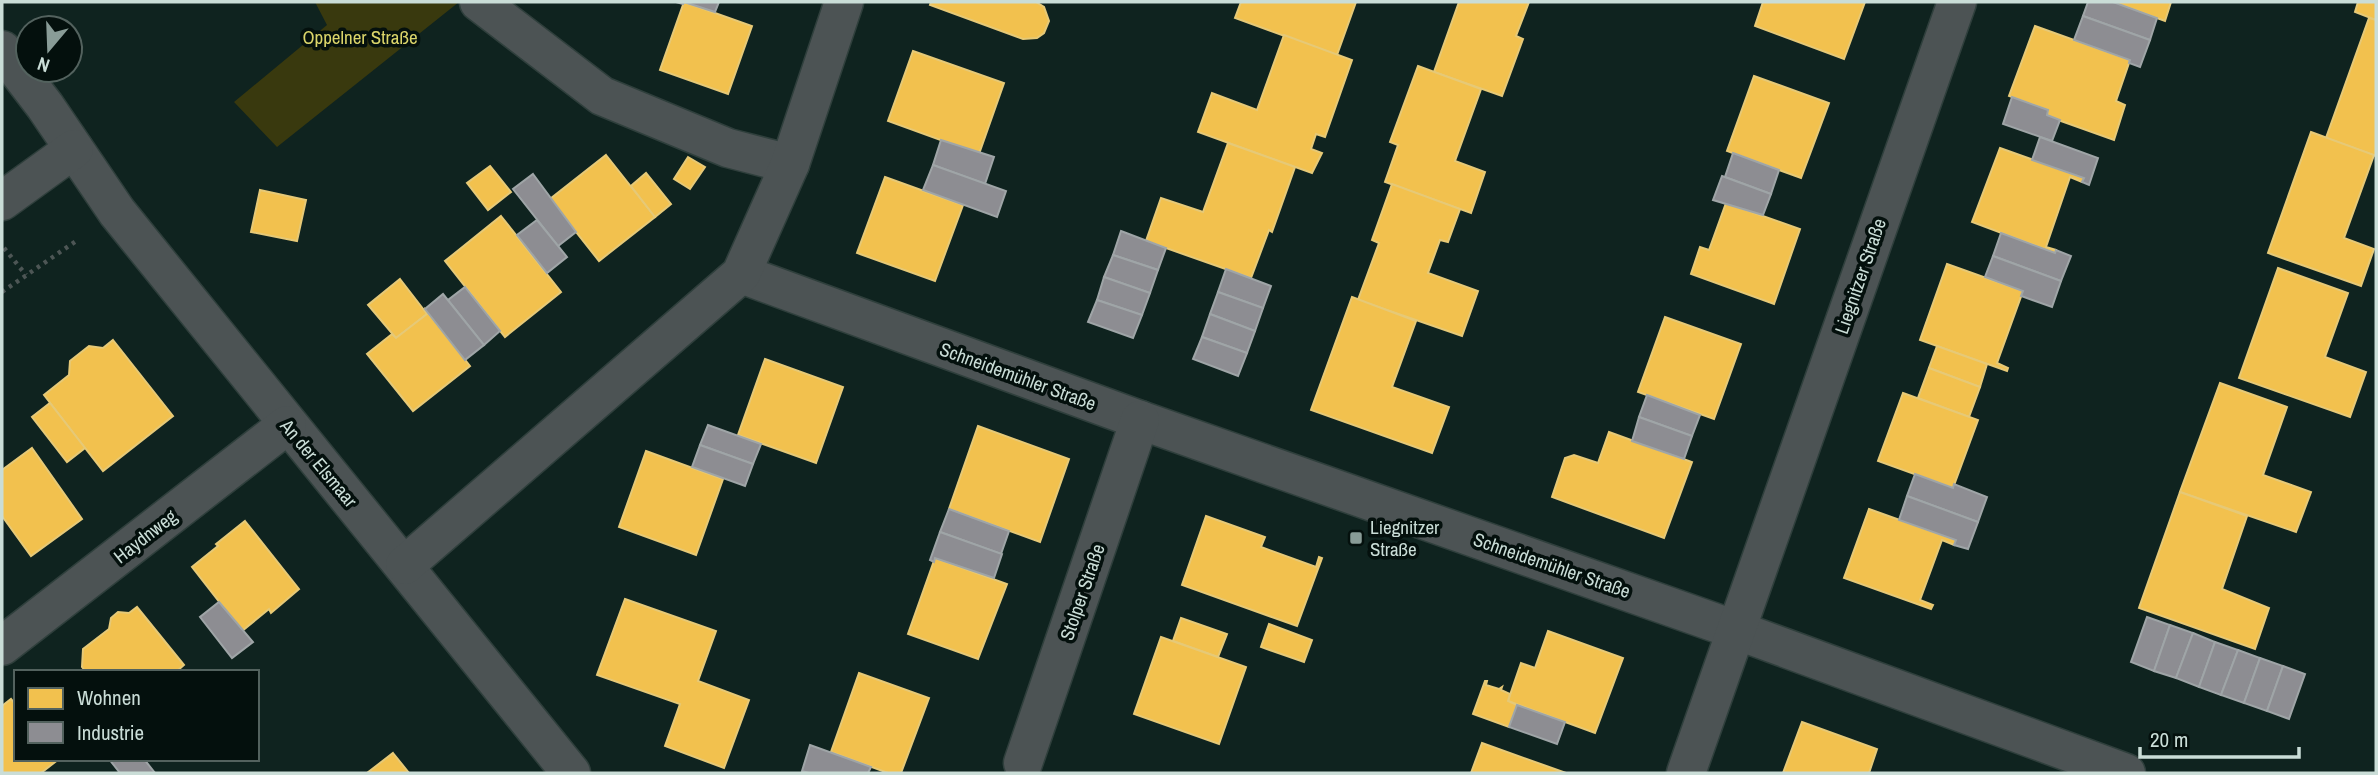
<svg xmlns="http://www.w3.org/2000/svg" width="2378" height="775" font-family="'Archivo Narrow',sans-serif">
  <rect width="100%" height="100%" fill="#0f231f"/>
  <path fill="#39390e" d="M315,2H459L277,147L234,102L327,25Z"/>
  <g fill="#f2c14e" stroke="#e6c977" stroke-width="2">
    <path d="M684,2L752,26L728,94L660,70Z"/>
    <path d="M931,2H1036L1044,7L1049,21L1044,33L1037,38L1023,39L930,5Z"/>
    <path d="M1241,2H1356L1337,55L1235,18Z"/>
    <path d="M1459,2H1529L1516,36L1523,39L1502,96L1434,72Z"/>
    <path d="M1763,2H1865L1844,59L1755,26Z"/>
    <path d="M2113,2H2171L2165,21Z"/>
    <path d="M2358,2H2376V20L2355,12Z"/>
    <path d="M2369,18L2376,20V156L2326,138Z"/>
    <path d="M2035,26L2130,60L2116,101L2125,105L2114,140L2061,121L2047,115L2048,110L2009,96Z"/>
    <path d="M1284,35L1352,60L1325,137L1316,134L1311,149L1322,153L1312,173L1198,132L1212,93L1257,110Z"/>
    <path d="M913,51L1004,83L979,154L888,121Z"/>
    <path d="M1418,66L1481,89L1455,161L1485,172L1471,213L1385,182L1398,145L1390,142Z"/>
    <path d="M1754,76L1829,103L1801,178L1727,151Z"/>
    <path d="M2311,132L2374,155L2344,238L2374,249L2361,286L2268,253Z"/>
    <path d="M1228,143L1295,167L1272,232L1269,230L1251,278L1146,241L1161,198L1203,212Z"/>
    <path d="M2000,148L2084,178L2082,182L2070,177L2046,247L2056,250L2055,253L1972,222Z"/>
    <path d="M606,155L655,217L599,261L550,199Z"/>
    <path d="M688,157L705,167L690,189L674,179Z"/>
    <path d="M490,166L511,192L488,210L467,183Z"/>
    <path d="M646,173L671,204L655,217L631,186Z"/>
    <path d="M885,177L963,205L935,281L857,253Z"/>
    <path d="M1392,184L1460,209L1448,242L1440,240L1428,273L1478,291L1462,336L1358,300L1379,243L1372,240Z"/>
    <path d="M260,190L306,200L297,241L251,232Z"/>
    <path d="M1726,203L1800,229L1774,304L1691,274L1700,247L1709,250Z"/>
    <path d="M501,216L561,292L505,337L445,261Z"/>
    <path d="M1947,264L2023,291L1997,363L2008,368L2007,371L1920,340Z"/>
    <path d="M2278,268L2348,293L2325,357L2366,372L2350,417L2239,378Z"/>
    <path d="M400,279L427,314L396,338L368,305Z"/>
    <path d="M1352,297L1416,321L1392,387L1449,407L1432,453L1311,410Z"/>
    <path d="M424,308L470,366L413,411L367,354L392,334L396,338L427,314Z"/>
    <path d="M1665,317L1741,344L1714,419L1638,392Z"/>
    <path d="M113,340L173,416L103,471L44,395L69,375L70,361L89,346L103,348Z"/>
    <path d="M1937,346L1987,364L1980,387L1929,368Z"/>
    <path d="M765,359L843,387L816,463L738,435Z"/>
    <path d="M1929,368L1980,387L1969,417L1918,398Z"/>
    <path d="M2220,383L2287,407L2263,475L2311,492L2296,532L2180,492Z"/>
    <path d="M1903,393L1978,420L1953,488L1878,461Z"/>
    <path d="M50,403L85,448L67,462L32,417Z"/>
    <path d="M978,426L1069,459L1040,542L949,509Z"/>
    <path d="M1609,432L1692,462L1664,538L1552,497L1565,458L1574,455L1598,463Z"/>
    <path d="M32,448L82,519L31,556L2,516V470Z"/>
    <path d="M646,451L723,479L696,555L619,527Z"/>
    <path d="M2180,492L2247,516L2222,589L2269,608L2255,649L2139,608Z"/>
    <path d="M1869,509L1956,540L1954,545L1942,540L1920,600L1933,605L1931,609L1844,578Z"/>
    <path d="M1206,516L1265,537L1261,547L1316,567L1319,557L1322,558L1297,626L1182,585Z"/>
    <path d="M245,521L299,589L271,613L269,609L242,631L192,567L218,546L216,544Z"/>
    <path d="M935,558L1007,584L978,659L908,634Z"/>
    <path d="M625,599L716,631L698,681L749,700L724,768L665,746L680,704L597,675Z"/>
    <path d="M137,607L184,665L176,672H86L82,667L83,649L109,629L111,618L118,612L129,613Z"/>
    <path d="M1181,618L1227,634L1218,657L1173,641Z"/>
    <path d="M1269,624L1312,640L1304,662L1261,647Z"/>
    <path d="M1548,631L1623,658L1595,733L1508,701L1521,663L1535,668Z"/>
    <path d="M1161,637L1246,667L1219,744L1134,714Z"/>
    <path d="M859,673L929,698L901,773H888L831,752Z"/>
    <path d="M1485,681H1487L1486,685L1499,689L1502,687L1501,690L1510,694L1508,701L1517,705L1509,727L1473,714Z"/>
    <path d="M11,699L16,705V759H59L41,773H2V706Z"/>
    <path d="M1802,722L1877,749L1869,773H1783Z"/>
    <path d="M1482,743L1566,773H1471Z"/>
    <path d="M393,753L409,773H367Z"/>
  </g>
  <g fill="#8d8d92" stroke="#9fa5a7" stroke-width="2">
    <path d="M676,2H719L715,12L684,2L683,4Z"/>
    <path d="M2088,2H2113L2157,18L2150,40L2083,16Z"/>
    <path d="M2083,16L2150,40L2140,67L2129,63L2130,60L2074,40Z"/>
    <path d="M2012,97L2048,110L2047,115L2060,120L2052,141L2003,124Z"/>
    <path d="M2040,137L2098,158L2089,185L2082,182L2084,178L2032,160Z"/>
    <path d="M941,140L994,157L985,184L933,165Z"/>
    <path d="M1733,153L1779,170L1771,194L1725,177Z"/>
    <path d="M933,165L1006,191L997,217L923,190Z"/>
    <path d="M533,174L576,232L558,246L513,189Z"/>
    <path d="M1722,176L1771,194L1763,215L1713,200Z"/>
    <path d="M537,220L567,257L547,273L517,235Z"/>
    <path d="M1121,231L1166,248L1158,270L1113,255Z"/>
    <path d="M2001,233L2055,253L2056,250L2071,256L2061,281L1993,256Z"/>
    <path d="M1113,255L1158,270L1150,293L1104,277Z"/>
    <path d="M1993,256L2061,281L2052,307L2021,296L2023,291L1985,277Z"/>
    <path d="M1226,269L1271,286L1263,308L1218,292Z"/>
    <path d="M1104,277L1150,293L1142,315L1097,300Z"/>
    <path d="M465,287L500,331L484,345L448,300Z"/>
    <path d="M1218,292L1263,308L1255,331L1210,314Z"/>
    <path d="M443,294L484,345L465,360L425,309Z"/>
    <path d="M1097,300L1142,315L1133,338L1088,322Z"/>
    <path d="M1210,314L1255,331L1247,353L1202,337Z"/>
    <path d="M1202,337L1247,353L1238,376L1193,359Z"/>
    <path d="M1647,395L1700,415L1692,436L1639,417Z"/>
    <path d="M1639,417L1692,436L1684,459L1632,441Z"/>
    <path d="M708,425L761,444L753,464L700,445Z"/>
    <path d="M700,445L753,464L745,486L692,467Z"/>
    <path d="M1915,474L1953,488L1954,484L1987,497L1978,522L1907,496Z"/>
    <path d="M1907,496L1978,522L1968,549L1954,545L1956,540L1899,520Z"/>
    <path d="M949,509L1009,531L1001,554L940,532Z"/>
    <path d="M940,532L1002,554L994,578L935,558L934,562L930,560Z"/>
    <path d="M219,602L253,642L232,658L200,617Z"/>
    <path d="M2147,617L2170,625L2154,671L2131,662Z"/>
    <path d="M2170,625L2193,633L2176,678L2154,671Z"/>
    <path d="M2193,633L2215,642L2199,687L2176,678Z"/>
    <path d="M2215,642L2238,650L2221,695L2199,687Z"/>
    <path d="M2238,650L2260,658L2244,703L2221,695Z"/>
    <path d="M2260,658L2283,666L2267,711L2244,703Z"/>
    <path d="M2283,666L2305,674L2289,719L2267,711Z"/>
    <path d="M1517,705L1565,722L1557,744L1509,727Z"/>
    <path d="M810,745L871,767L868,773H809L802,771Z"/>
    <path d="M109,759H144L155,773H120Z"/>
  </g>
  <g fill="none" stroke-linecap="round" stroke-linejoin="round">
    <defs>
      <g id="minor">
        <path d="M479,2L602,96L728,148L790,164"/>
        <path d="M2,50L45,106L117,212L571,773"/>
        <path d="M2,201L74,149"/>
        <path d="M741,274L1140,420L1736,630L2126,773"/>
        <path d="M405,565L741,274L790,164L844,2"/>
        <path d="M2,646L287,425"/>
        <path d="M1023,763L1140,420"/>
        <path d="M1686,773L1957,2"/>
      </g>
    </defs>
    <use href="#minor" stroke="#2f3f3c" stroke-width="41"/>
    <g stroke="#4d5655" stroke-width="4.5" stroke-dasharray="3.5 5" stroke-linecap="butt">
      <path d="M4,248L26,275"/>
      <path d="M2,292L79,239"/>
    </g>
    <use href="#minor" stroke="#4c5354" stroke-width="38"/>
  </g>
  <rect fill="#899c97" stroke="#04100d" stroke-width="2.5" x="1349" y="531" width="14" height="14" rx="3.5"/>
  <g text-anchor="middle" dominant-baseline="central" stroke-width="7" stroke-linejoin="round" paint-order="stroke">
    <g font-size="19" fill="#dbd56a" stroke="#04100d">
      <text x="360" y="37">Oppelner Straße</text>
    </g>
    <g font-size="19" fill="#caddd7" stroke="#04100d">
      <text transform="translate(1860 276) rotate(-71)">Liegnitzer Straße</text>
      <text transform="translate(1018 376) rotate(20)">Schneidemühler Straße</text>
      <text transform="translate(319 463) rotate(50)">An der Elsmaar</text>
      <text transform="translate(145 536) rotate(-38)">Haydnweg</text>
      <text transform="translate(1552 565) rotate(19)">Schneidemühler Straße</text>
      <text transform="translate(1082 592) rotate(-71)">Stolper Straße</text>
    </g>
    <g font-size="19" fill="#caddd7" stroke="#04100d" text-anchor="start">
      <text x="1370" y="527">Liegnitzer<tspan x="1370" dy="22">Straße</tspan></text>
    </g>
  </g>
  <rect width="2378" height="775" fill="none" stroke="#caddd7" stroke-width="7"/>
  <rect x="14" y="670" width="245" height="91" fill="#04100d" stroke="#53625e" stroke-width="2"/>
  <rect x="28" y="688" width="35" height="21" fill="#f2c14e" stroke="#53625e" stroke-width="2"/>
  <text x="77" y="705" font-size="21" fill="#caddd7">Wohnen</text>
  <rect x="28" y="722" width="35" height="21" fill="#8d8d92" stroke="#53625e" stroke-width="2"/>
  <text x="77" y="740" font-size="21" fill="#caddd7">Industrie</text>
  <g transform="translate(49 49) rotate(199)"><circle r="33" fill="#04100d" stroke="#53625e" stroke-width="2"/>
  <path d="M0-5L12 26L0 18L-12 26Z" fill="#899c97"/>
  <text y="-10" font-size="19" font-weight="bold" text-anchor="middle" fill="#caddd7">N</text>
  </g>
  <path d="M2140 747v10h159v-10" fill="none" stroke="#caddd7" stroke-width="3.5"/>
  <text x="2150" y="747" font-size="21" fill="#caddd7" stroke="#04100d" stroke-width="5" paint-order="stroke">20 m</text>
</svg>
